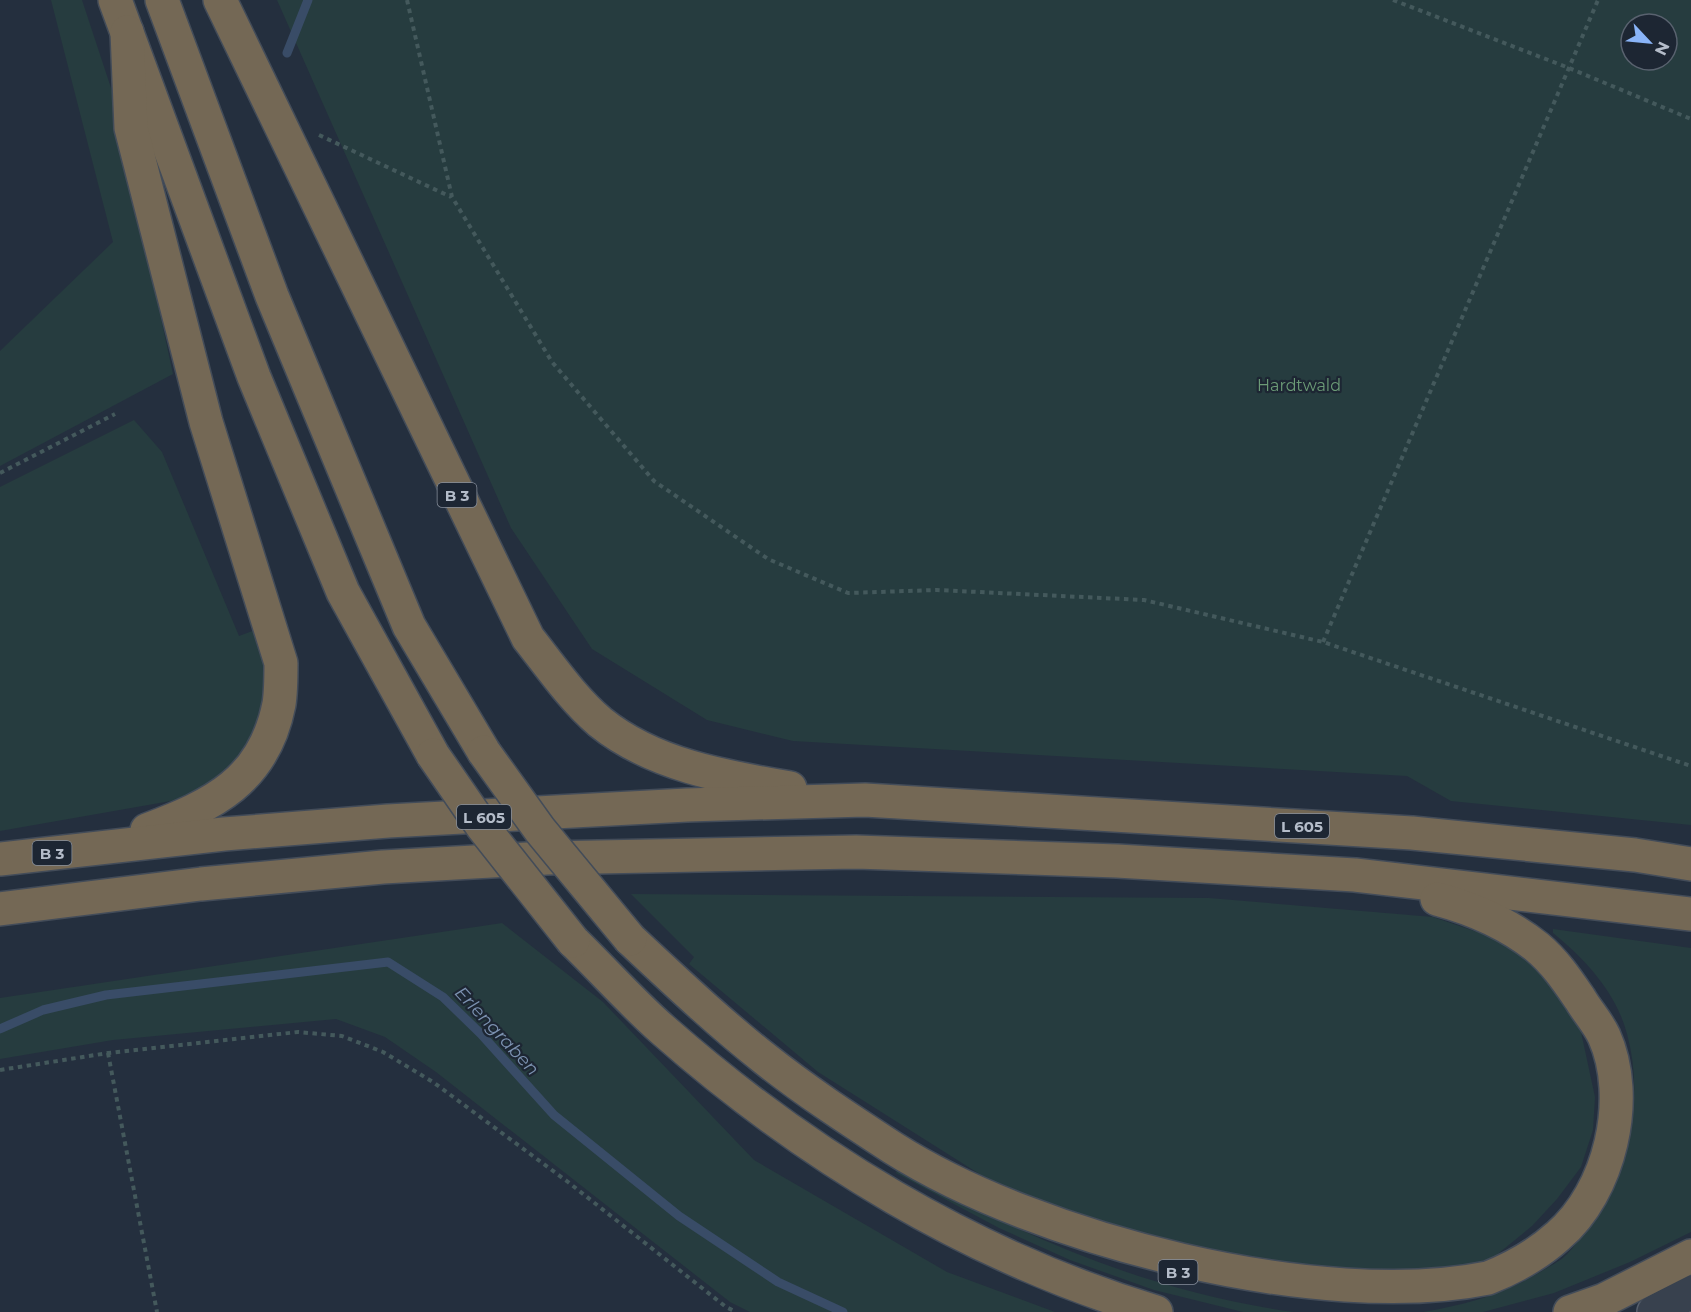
<svg xmlns="http://www.w3.org/2000/svg" width="1691" height="1312" font-family="Montserrat,sans-serif">
  <rect width="100%" height="100%" fill="#242f3e"/>
  <g fill="#263c3f" fill-rule="evenodd">
    <path d="M51,0H82L112,91L173,374L0,466V351L113,242Z"/>
    <path d="M277,0H1691V825L1451,801L1407,776L793,741L707,720L592,649L511,528ZM1631,24H1667V60H1631Z"/>
    <path d="M134,420L162,452L239,636L255,630L265,665L266,706L254,739L230,772L188,798L0,831V487Z"/>
    <path d="M631,894L1209,898L1433,917L1495,938L1533,958L1578,1018L1595,1097L1593,1130L1581,1167L1557,1199L1532,1226L1494,1257L1437,1277L1196,1257L1000,1187L818,1072L689,964L694,957Z"/>
    <path d="M502,923L603,1002L754,1160L947,1272L1055,1312H750L730,1302L436,1072L385,1037L336,1019L113,1040L0,1059V998Z"/>
    <path d="M1553,929L1691,948V1232L1630,1262L1554,1293L1483,1312H1423C1468,1304 1502,1295 1542,1271C1549,1266 1559,1262 1565,1256C1571,1251 1577,1242 1582,1235C1626,1180 1646,1103 1627,1034C1616,992 1585,959 1553,933Z"/>
    <path d="M898,1166C1019,1237 1154,1293 1294,1312H1243L1154,1290L1070,1260L999,1228L896,1173Z"/>
  </g>
  <g fill="none" stroke-linecap="round" stroke-linejoin="round">
    <g stroke="#394c67" stroke-width="9">
      <path d="M287,53L308,0"/>
      <path d="M0,1029L43,1010L106,995L388,962L443,997L481,1034L554,1115L679,1216L778,1282L843,1312"/>
    </g>
    <defs>
      <path id="minor" d="M1654,1312L1691,1292"/>
      <g id="highway">
        <path d="M115,0L254,377L343,592L433,755"/>
        <path d="M162,0L272,296L409,626L484,752"/>
        <path d="M220,0L528,638C551,667 572,698 600,722C653,765 725,777 790,788"/>
        <path d="M127,32L131,128L206,422L281,663C281,676 281,691 279,704C264,781 213,805 147,830"/>
        <path d="M0,859L224,834L388,821L687,805L865,800L1412,833L1635,855L1691,864"/>
        <path d="M0,909L201,884L383,867L547,858L856,852L1117,861L1355,875L1691,914"/>
        <path d="M630,939C674,980 717,1021 764,1058C804,1090 850,1120 893,1148C1038,1240 1321,1312 1488,1278C1513,1268 1538,1254 1558,1236C1610,1192 1632,1098 1604,1036C1598,1023 1587,1011 1580,999C1567,980 1555,962 1537,947C1507,923 1474,909 1437,899"/>
        <path d="M573,941C603,970 632,1003 663,1030C806,1156 973,1257 1156,1312"/>
        <path d="M1570,1312L1604,1300L1691,1256"/>
      </g>
    </defs>
    <use href="#minor" stroke="#565f6c" stroke-width="36"/>
    <use href="#highway" stroke="#434c59" stroke-width="36"/>
    <g stroke="#44595c" stroke-width="4" stroke-dasharray="4.5 4.5" stroke-linecap="butt">
      <path d="M407,0L452,197L552,362L654,481L768,559L848,593L937,590L1144,600L1323,642L1691,766"/>
      <path d="M1393,0L1569,68L1691,119"/>
      <path d="M319,135L451,197"/>
      <path d="M0,473L115,414"/>
      <path d="M1323,642L1598,0"/>
      <path d="M108,1053L157,1312"/>
      <path d="M0,1070L108,1053L298,1032L342,1036L383,1052L433,1082L568,1182L726,1307L736,1312"/>
    </g>
    <use href="#minor" stroke="#38414e" stroke-width="33"/>
    <use href="#highway" stroke="#746855" stroke-width="33"/>
    <defs>
      <g id="highway-bridge">
        <path d="M484,752L540,830L630,939"/>
        <path d="M433,755L482,826L573,941"/>
      </g>
    </defs>
    <use href="#highway-bridge" stroke="#434c59" stroke-width="36" stroke-linecap="butt"/>
    <use href="#highway-bridge" stroke="#746855" stroke-width="33"/>
  </g>
  <g text-anchor="middle" dominant-baseline="central" stroke-width="4.5" stroke-linejoin="round" paint-order="stroke">
    <g fill="#1d2633" stroke="#878f9c" stroke-width="1.5">
      <rect x="437.5" y="483" width="39" height="24" rx="4.5"/>
      <rect x="457" y="805" width="54" height="24" rx="4.5"/>
      <rect x="1275" y="814" width="54" height="24" rx="4.5"/>
      <rect x="32.5" y="841" width="39" height="24" rx="4.5"/>
      <rect x="1158.5" y="1260" width="39" height="24" rx="4.5"/>
    </g>
    <g font-size="15" font-weight="bold" fill="#b4bcc9">
      <text x="457" y="495">B 3</text>
      <text x="484" y="817">L 605</text>
      <text x="1302" y="826">L 605</text>
      <text x="52" y="853">B 3</text>
      <text x="1178" y="1272">B 3</text>
    </g>
    <g font-size="16" fill="#6b9a76" stroke="#1d2633">
      <text x="1299" y="385">Hardtwald</text>
    </g>
    <g font-size="18" font-style="italic" fill="#7c92b1" stroke="#1d2633">
      <text transform="translate(497 1031) rotate(47)">Erlengraben</text>
    </g>
  </g>
  <g transform="translate(1649 42) rotate(116)"><circle r="28" fill="#1d2633" stroke="#59626f" stroke-width="1.5"/>
  <path d="M0-4.5L10 22L0 15L-10 22Z" fill="#8ab4f8"/>
  <text y="-9" font-size="16" font-weight="bold" text-anchor="middle" fill="#b4bcc9">N</text>
  </g>
</svg>
